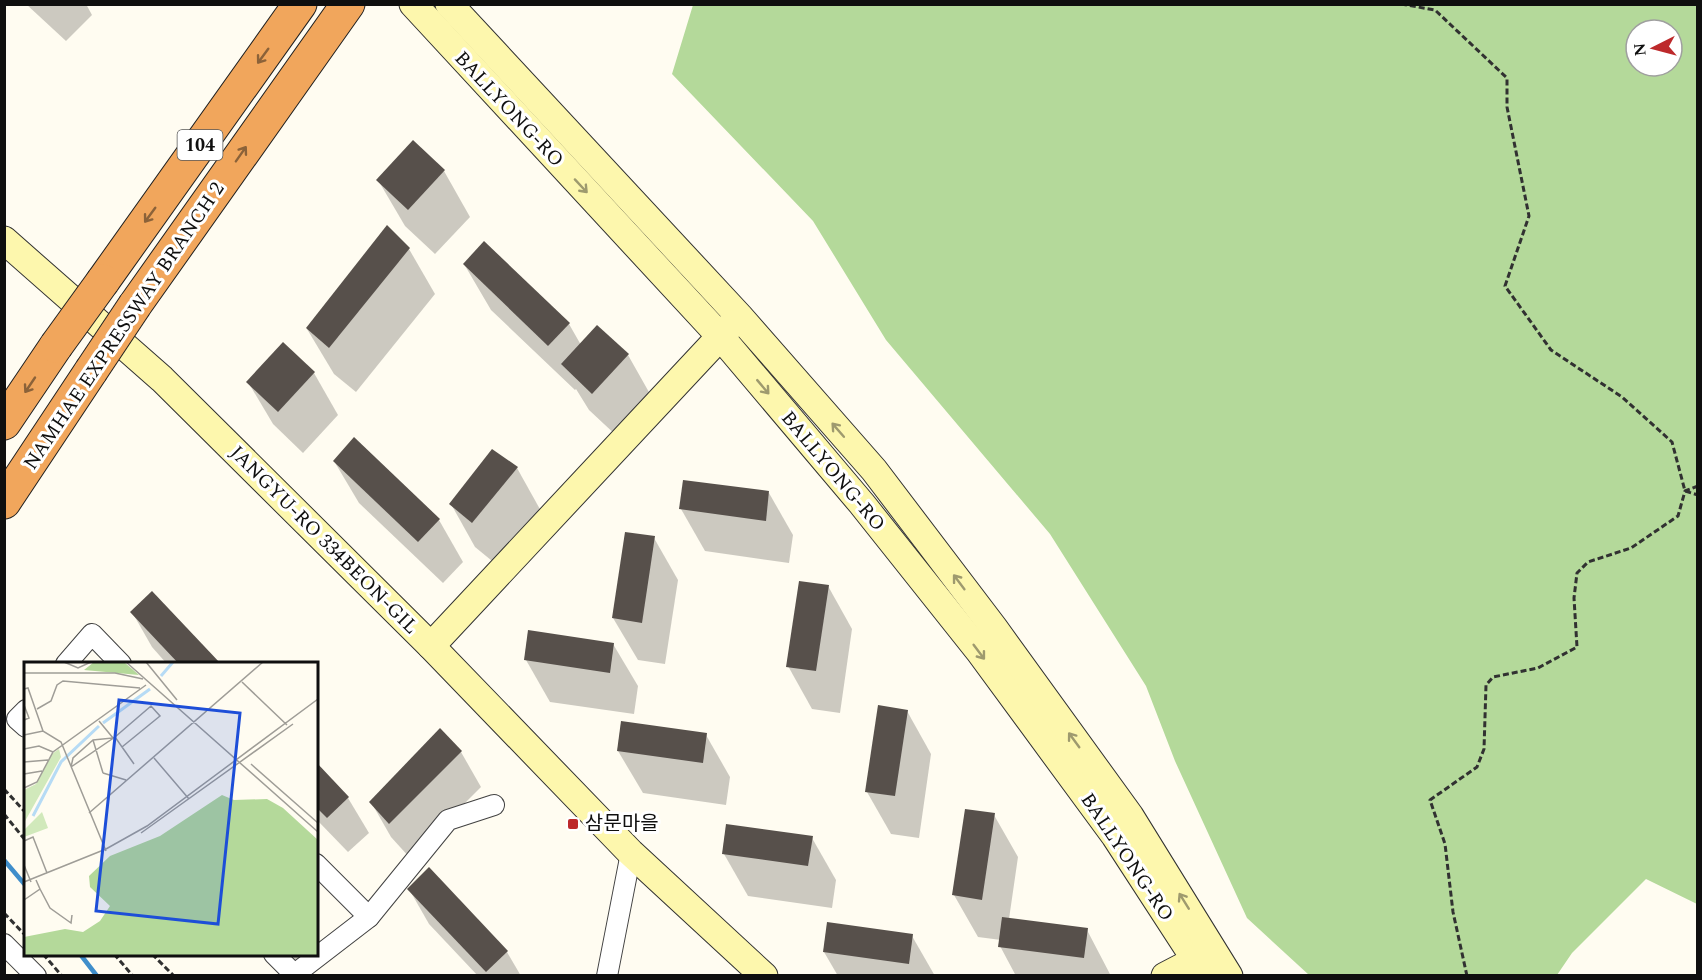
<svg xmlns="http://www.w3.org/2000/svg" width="1702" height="980" font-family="Spectral,'Noto Sans KR',serif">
  <rect width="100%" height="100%" fill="#fffcf1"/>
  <path fill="#b4d99a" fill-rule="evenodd" d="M693,5H1697V904L1646,879L1572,953L1557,975H1309L1247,918L1175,761L1146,686L1050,534L886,340L813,221L672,74ZM1636,30H1672V66H1636Z"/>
  <g fill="#0003">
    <path d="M26,4H86L92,15L66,41Z"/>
    <path d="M444,171L470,217L435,254L405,226L378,180Z"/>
    <path d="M409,249L435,294L356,392L334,374L307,329Z"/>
    <path d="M464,264L569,324L581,345L597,327L628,355L654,401L619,438L589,410L576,389L575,390L491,310Z"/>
    <path d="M314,373L338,415L303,453L273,424L248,382Z"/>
    <path d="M334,461L439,520L463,562L443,583L359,503Z"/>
    <path d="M517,468L541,511L497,565L475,547L451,504Z"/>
    <path d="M769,493L793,535L789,563L705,551L681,509Z"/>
    <path d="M654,538L678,580L665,664L638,660L613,618Z"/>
    <path d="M828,586L852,629L840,713L812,709L788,666Z"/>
    <path d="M132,612L219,664H167L152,647Z"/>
    <path d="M613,644L638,686L634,714L550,702L526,660Z"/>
    <path d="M907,711L931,754L919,838L891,834L867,792Z"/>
    <path d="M706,735L730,777L726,805L643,793L618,751Z"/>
    <path d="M461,752L481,787L410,858L391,837L371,802Z"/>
    <path d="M316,764L348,798L369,833L348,852L316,819Z"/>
    <path d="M994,815L1018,857L1009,919L1087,930L1111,976H1016L1000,946L1001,940L978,937L954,895Z"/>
    <path d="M812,838L836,880L832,908L748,896L724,854Z"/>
    <path d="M409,889L507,952L521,976H478L429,924Z"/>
    <path d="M912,936L935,976H838L824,952Z"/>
    <path d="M316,940L323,951L302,970L287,954H316Z"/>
  </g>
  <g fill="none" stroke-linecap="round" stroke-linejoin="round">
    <g stroke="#3f8ecb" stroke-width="4.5">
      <path d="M4,860L26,886"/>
      <path d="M80,954L97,976"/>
    </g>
  </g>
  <g fill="#57504b">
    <path d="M413,140L445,170L408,210L376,180Z"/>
    <path d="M387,225L410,248L329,348L306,328Z"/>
    <path d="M484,241L570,323L548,346L463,264Z"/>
    <path d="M597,325L629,354L592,394L561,364Z"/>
    <path d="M283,342L315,372L278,412L246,382Z"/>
    <path d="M354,437L440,519L418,542L333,461Z"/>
    <path d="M492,449L518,467L472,523L449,504Z"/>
    <path d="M683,480L769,491L766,521L679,509Z"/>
    <path d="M625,532L655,536L642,623L612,618Z"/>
    <path d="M799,581L829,585L816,671L786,667Z"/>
    <path d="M152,591L221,664H179L130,612Z"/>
    <path d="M528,630L614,643L610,673L524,660Z"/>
    <path d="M878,705L908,710L895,796L865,792Z"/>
    <path d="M621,721L707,733L703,763L617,751Z"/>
    <path d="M440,728L462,751L389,824L369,802Z"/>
    <path d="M316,762L349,797L327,818L316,807Z"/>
    <path d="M965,809L995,813L982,900L952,895Z"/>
    <path d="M726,824L813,836L808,866L722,854Z"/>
    <path d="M429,867L508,951L486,972L407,889Z"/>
    <path d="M1002,917L1088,928L1084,958L998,947Z"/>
    <path d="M827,922L913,934L909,964L823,952Z"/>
  </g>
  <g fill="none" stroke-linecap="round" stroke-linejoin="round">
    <defs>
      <g id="street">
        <path d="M66,664L92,634L121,664"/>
        <path d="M26,710L17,719L26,727"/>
        <path d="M316,864L369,917"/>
        <path d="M4,944L36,976"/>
        <path d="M274,954L296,976"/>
        <path d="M295,974L369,917L448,820L494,805"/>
        <path d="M607,976L631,853"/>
      </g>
      <g id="secondary">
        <path d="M413,4L720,336L862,504L979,651L1115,836L1206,976"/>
        <path d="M449,4L739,316L874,470L994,628L1130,816L1229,976"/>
        <path d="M4,240L162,379L431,646L631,853L764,976"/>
        <path d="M431,646L732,324"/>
        <path d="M1165,976L1211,952"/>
      </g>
      <g id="highway">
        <path d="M103,281L300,4"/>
        <path d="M135,305L348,4"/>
        <path d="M4,423L56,346"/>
        <path d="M4,502L91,371"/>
      </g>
    </defs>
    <use href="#street" stroke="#424242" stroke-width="22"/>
    <use href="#secondary" stroke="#313131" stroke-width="29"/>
    <use href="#highway" stroke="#202020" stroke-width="35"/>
    <g stroke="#313131" stroke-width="3" stroke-dasharray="6 3" stroke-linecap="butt">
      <path d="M1401,4L1435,10L1507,78V107L1529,216L1505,286L1551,350L1622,397L1672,442L1685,491L1698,495"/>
      <path d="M4,789L26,813"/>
      <path d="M4,814L26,841"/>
      <path d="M4,913L26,936"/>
      <path d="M43,954L62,976"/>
      <path d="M114,954L133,976"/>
      <path d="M152,954L174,976"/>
      <path d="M1255,975L1256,976"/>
      <path d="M1467,976L1453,912L1445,844L1430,800L1477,767L1484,749L1486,685L1493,677L1538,668L1577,647L1574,598L1577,573L1588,562L1631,548L1678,516L1685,491L1698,486"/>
    </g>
    <use href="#street" stroke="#fff" stroke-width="20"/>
    <use href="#secondary" stroke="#fdf7ad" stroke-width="27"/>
    <use href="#highway" stroke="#f1a65c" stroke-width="33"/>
    <defs>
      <g id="highway-bridge">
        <path d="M56,346L103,281"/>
        <path d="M91,371L135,305"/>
      </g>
    </defs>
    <use href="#highway-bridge" stroke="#202020" stroke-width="35" stroke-linecap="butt"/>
    <use href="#highway-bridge" stroke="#f1a65c" stroke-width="33"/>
  </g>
  <defs><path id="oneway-shaft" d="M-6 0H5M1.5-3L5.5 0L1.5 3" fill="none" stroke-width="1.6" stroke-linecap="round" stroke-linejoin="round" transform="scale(1.5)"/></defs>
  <g stroke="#8b6239">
    <use href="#oneway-shaft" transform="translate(263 56) rotate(126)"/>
    <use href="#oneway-shaft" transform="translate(241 154) rotate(-55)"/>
    <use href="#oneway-shaft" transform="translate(150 215) rotate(126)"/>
    <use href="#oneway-shaft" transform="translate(30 385) rotate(124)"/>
  </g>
  <g stroke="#9e9a6e">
    <use href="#oneway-shaft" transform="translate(581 186) rotate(47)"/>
    <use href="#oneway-shaft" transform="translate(763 387) rotate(50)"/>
    <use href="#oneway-shaft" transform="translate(838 430) rotate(-131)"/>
    <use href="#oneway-shaft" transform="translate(959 582) rotate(-127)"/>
    <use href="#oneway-shaft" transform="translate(979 652) rotate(53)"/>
    <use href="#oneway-shaft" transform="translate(1074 740) rotate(-126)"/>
    <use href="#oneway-shaft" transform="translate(1184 901) rotate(-122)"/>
  </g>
  <rect fill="#bd292b" stroke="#fff" stroke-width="2" x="567" y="818" width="12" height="12" rx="3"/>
  <g text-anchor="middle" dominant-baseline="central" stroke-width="6" stroke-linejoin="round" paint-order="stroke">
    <rect fill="#fff" stroke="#575757" stroke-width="1.5" x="177.5" y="130" width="45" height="30" rx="4.5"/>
    <g font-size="18" font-weight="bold" fill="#0f0f0f">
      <text x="200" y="145">104</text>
    </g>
    <g font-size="20" fill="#0f0f0f" stroke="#fff">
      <text transform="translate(509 109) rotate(47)">BALLYONG-RO</text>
      <text transform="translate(124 326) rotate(-56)">NAMHAE EXPRESSWAY BRANCH 2</text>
      <text transform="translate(833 471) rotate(50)">BALLYONG-RO</text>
      <text transform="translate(324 540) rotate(45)">JANGYU-RO 334BEON-GIL</text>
      <text transform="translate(1127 857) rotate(56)">BALLYONG-RO</text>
    </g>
    <g font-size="20" fill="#0f0f0f" stroke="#fff" text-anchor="start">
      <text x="585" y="824">삼문마을</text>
    </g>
  </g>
  <g transform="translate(24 662)">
    <rect width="294" height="294" fill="#fffcf1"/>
    <path d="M35,87L37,95L0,161V128L12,122L28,92ZM18,150L24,166L0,175V168Z" fill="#d1e9bb"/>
    <path d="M70,0H100L115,13L60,8ZM198,133L210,138L243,137L259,146L294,178V294H0V275L41,267L59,270L76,259L86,244L66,225L65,214L86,194L136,174Z" fill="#b4d99a"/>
    <path fill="none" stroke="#b6dbf5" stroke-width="3" d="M137,14L149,0M79,61L126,27M9,154L37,100L75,64"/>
    <path fill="none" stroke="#9f9d97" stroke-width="1.5" d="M40,0L54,6L67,0M102,0L294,170M122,0L153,38M0,11H91L119,17M218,20L263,63M0,27L4,26L19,69M0,43L5,56L0,58M13,47L27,39L33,23L39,19L116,26M0,73L19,69L37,80L82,189M91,75L110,102M69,78L79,111M0,87L15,84L29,90M130,96L165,137M0,100L24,98M227,102L294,161M47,105L91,75L127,44L136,54L98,85M47,105L49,96L69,78L89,76L75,59M79,111L102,118M0,112L18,109M0,126L13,120L29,90L122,23M65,151L239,0M117,171L269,62M0,179L9,175L23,211M0,203L7,220M0,220L82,187L123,164L294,37M16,227L26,246L47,261L48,253M0,238L16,227L12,218"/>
    <path fill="#1d4ed8" fill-opacity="0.15" stroke="#1d4ed8" stroke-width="3" d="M95,38L216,51L194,262L72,249Z"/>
    <rect width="294" height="294" fill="none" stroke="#0f0f0f" stroke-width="3"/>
  </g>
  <rect width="1702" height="980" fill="none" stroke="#0f0f0f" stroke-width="12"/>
  <g transform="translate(1654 48) rotate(264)"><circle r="28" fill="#ffffff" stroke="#9f9f9f" stroke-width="1.5"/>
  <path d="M0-4.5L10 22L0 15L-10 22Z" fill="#bd292b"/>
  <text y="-9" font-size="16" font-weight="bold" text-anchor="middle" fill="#0f0f0f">N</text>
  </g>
</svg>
